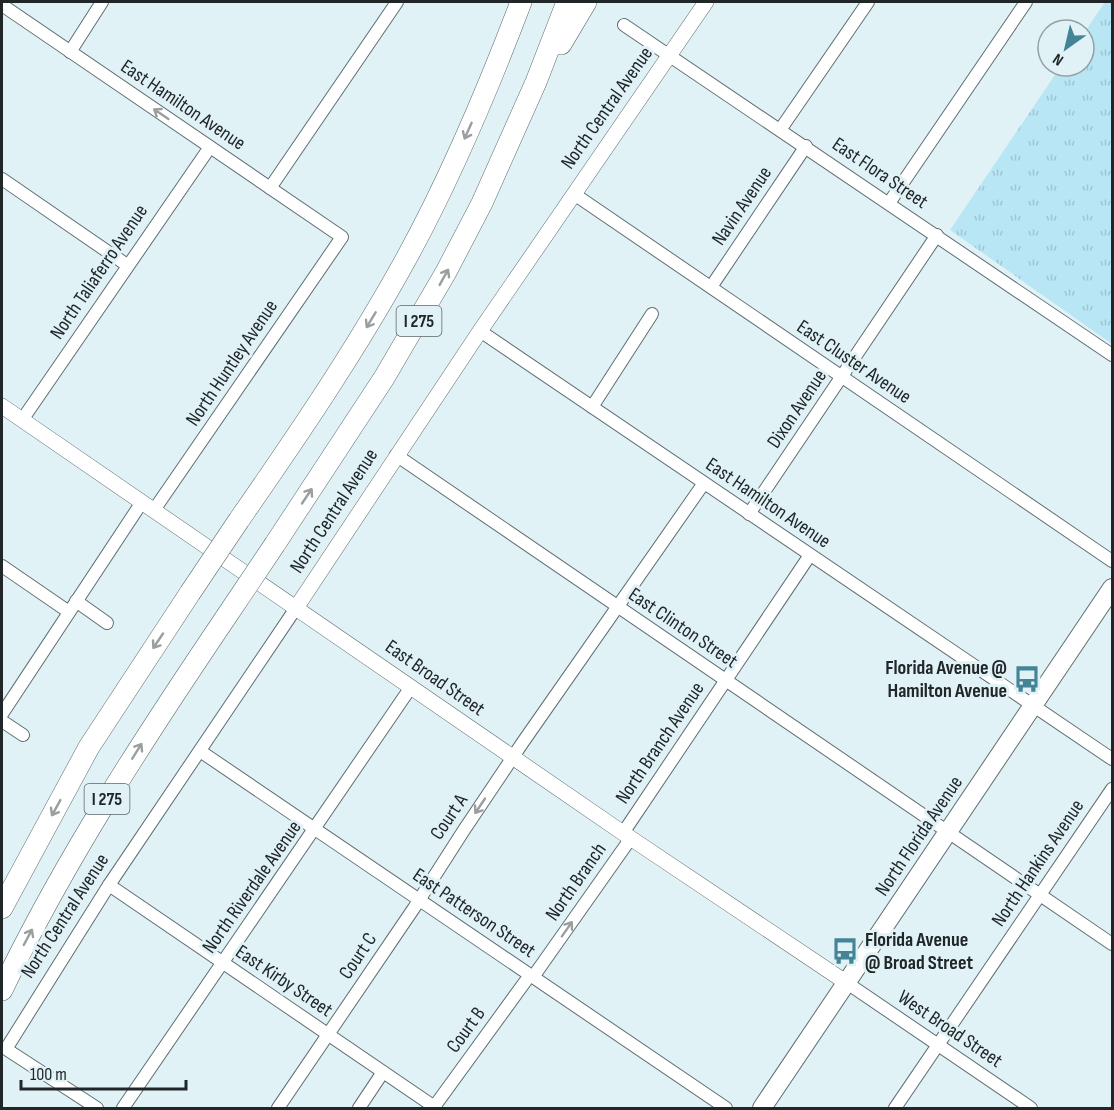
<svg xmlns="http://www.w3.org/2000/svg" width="1114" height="1110" font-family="'Sofia Sans Condensed',sans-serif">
  <defs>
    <pattern id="grass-tufts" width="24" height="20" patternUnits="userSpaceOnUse" patternTransform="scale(1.5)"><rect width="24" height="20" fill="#b9e6f4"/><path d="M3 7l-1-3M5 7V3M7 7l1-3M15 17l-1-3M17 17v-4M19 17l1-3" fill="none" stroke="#9fc5d1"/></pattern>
  </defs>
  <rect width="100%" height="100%" fill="#e1f2f7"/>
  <path fill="url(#grass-tufts)" d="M1105,2H1112V344L950,230L1061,66H1084V33Z"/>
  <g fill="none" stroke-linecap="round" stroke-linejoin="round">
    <defs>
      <g id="minor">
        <path d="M2,5L342,237L154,510"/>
        <path d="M624,25L1112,355"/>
        <path d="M70,52L102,2"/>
        <path d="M780,130L868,2"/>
        <path d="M2,179L127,265"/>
        <path d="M270,188L397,2"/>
        <path d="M574,194L1112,561"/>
        <path d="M889,203L1026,2"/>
        <path d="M711,287L806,146"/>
        <path d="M480,331L1112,759"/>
        <path d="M592,407L652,314"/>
        <path d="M22,420L210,147"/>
        <path d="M396,455L1112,944"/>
        <path d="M749,514L937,235"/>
        <path d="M2,566L69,612"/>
        <path d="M76,601L107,623"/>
        <path d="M2,714L142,502"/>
        <path d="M2,721L23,735"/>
        <path d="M200,751L726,1108"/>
        <path d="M623,833L810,555"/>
        <path d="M109,885L436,1108"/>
        <path d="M533,977L631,838"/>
        <path d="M847,983L1031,1108"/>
        <path d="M434,1107L530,975"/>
        <path d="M97,1108L6,1049L109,885L296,608"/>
        <path d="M123,1108L411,687"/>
        <path d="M278,1108L414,908L464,830L523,742L704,483"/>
        <path d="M359,1108L383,1072"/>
        <path d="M895,1108L1112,789"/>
      </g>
      <g id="tertiary">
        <path d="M2,406L623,833L847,983"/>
        <path d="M296,608L480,331L706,2"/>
      </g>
      <path id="primary" d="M762,1108L1112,588"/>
      <g id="motorway">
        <path d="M561,44L586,2"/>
        <path d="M239,520C298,435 356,350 406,259C451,177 488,89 521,2"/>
        <path d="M275,544L384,378L446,272L482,203L536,82L567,2"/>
        <path d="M2,908L89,747L190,593"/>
        <path d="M2,990C65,859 145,737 226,617"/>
      </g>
    </defs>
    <use href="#minor" stroke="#5f6e72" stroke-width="14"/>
    <use href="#tertiary" stroke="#5f6e72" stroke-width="16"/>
    <use href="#primary" stroke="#5f6e72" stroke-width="20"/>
    <use href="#motorway" stroke="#5f6e72" stroke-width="22"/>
    <use href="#minor" stroke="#fff" stroke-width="12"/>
    <use href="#tertiary" stroke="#fff" stroke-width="15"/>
    <use href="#primary" stroke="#fff" stroke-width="18"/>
    <use href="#motorway" stroke="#fff" stroke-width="21"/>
    <defs>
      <g id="motorway-bridge">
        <path d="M190,593L239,520"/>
        <path d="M226,617L275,544"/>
      </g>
    </defs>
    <use href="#motorway-bridge" stroke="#5f6e72" stroke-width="22" stroke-linecap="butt"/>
    <use href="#motorway-bridge" stroke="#fff" stroke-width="21"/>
  </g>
  <defs><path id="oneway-shaft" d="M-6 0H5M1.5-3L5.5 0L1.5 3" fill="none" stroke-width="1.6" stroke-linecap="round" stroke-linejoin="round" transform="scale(1.5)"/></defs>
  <g stroke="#9b9e9f">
    <use href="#oneway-shaft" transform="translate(161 114) rotate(-146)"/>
    <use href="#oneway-shaft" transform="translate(468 131) rotate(114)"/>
    <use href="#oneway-shaft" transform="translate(444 277) rotate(-61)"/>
    <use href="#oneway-shaft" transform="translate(371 320) rotate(121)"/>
    <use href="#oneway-shaft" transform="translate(307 496) rotate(-56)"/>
    <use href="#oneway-shaft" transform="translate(158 641) rotate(124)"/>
    <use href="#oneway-shaft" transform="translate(137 751) rotate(-58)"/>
    <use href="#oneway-shaft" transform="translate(480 806) rotate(124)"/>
    <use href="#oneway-shaft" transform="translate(56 808) rotate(119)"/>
    <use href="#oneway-shaft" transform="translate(567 929) rotate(-55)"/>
    <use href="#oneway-shaft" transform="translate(28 937) rotate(-62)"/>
  </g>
  <defs>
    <symbol id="bus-bare" viewBox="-9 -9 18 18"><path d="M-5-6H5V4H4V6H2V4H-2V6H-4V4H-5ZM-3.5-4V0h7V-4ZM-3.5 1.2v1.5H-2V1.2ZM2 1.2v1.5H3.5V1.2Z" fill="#438496" stroke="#e1f2f7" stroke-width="2.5" paint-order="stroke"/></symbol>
  </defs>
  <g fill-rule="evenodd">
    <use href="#bus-bare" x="1008" y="660" width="38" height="38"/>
    <use href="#bus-bare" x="826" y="932" width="38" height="38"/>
  </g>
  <g text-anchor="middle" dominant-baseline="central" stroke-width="6" stroke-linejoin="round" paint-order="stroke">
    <g fill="#e1f2f7" stroke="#5b6467" stroke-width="1.5">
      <rect x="396.5" y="306" width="45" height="30" rx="4.5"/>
      <rect x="84.5" y="784" width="45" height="30" rx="4.5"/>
    </g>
    <g font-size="18" font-weight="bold" fill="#212729">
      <text x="419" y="321">I 275</text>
      <text x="107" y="799">I 275</text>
    </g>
    <g font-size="20" fill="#212729" stroke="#e1f2f7">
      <text transform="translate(183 105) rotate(34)">East Hamilton Avenue</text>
      <text transform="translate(607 108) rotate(-55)">North Central Avenue</text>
      <text transform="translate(880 173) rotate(34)">East Flora Street</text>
      <text transform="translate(742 206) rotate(-56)">Navin Avenue</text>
      <text transform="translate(99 272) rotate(-56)">North Taliaferro Avenue</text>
      <text transform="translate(854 362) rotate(34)">East Cluster Avenue</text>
      <text transform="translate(232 363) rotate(-56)">North Huntley Avenue</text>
      <text transform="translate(797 409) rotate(-56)">Dixon Avenue</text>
      <text transform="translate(768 503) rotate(34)">East Hamilton Avenue</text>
      <text transform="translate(334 511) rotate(-57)">North Central Avenue</text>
      <text transform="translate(683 628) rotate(34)">East Clinton Street</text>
      <text transform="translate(435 678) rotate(35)">East Broad Street</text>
      <text transform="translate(660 743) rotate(-56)">North Branch Avenue</text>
      <text transform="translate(449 817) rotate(-56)">Court A</text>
      <text transform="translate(919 836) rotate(-56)">North Florida Avenue</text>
      <text transform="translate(1038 863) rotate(-56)">North Hankins Avenue</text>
      <text transform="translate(576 882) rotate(-55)">North Branch</text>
      <text transform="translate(252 887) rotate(-55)">North Riverdale Avenue</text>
      <text transform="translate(474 913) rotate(34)">East Patterson Street</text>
      <text transform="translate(65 916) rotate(-57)">North Central Avenue</text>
      <text transform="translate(358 956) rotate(-56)">Court C</text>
      <text transform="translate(284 981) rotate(34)">East Kirby Street</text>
      <text transform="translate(950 1029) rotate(34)">West Broad Street</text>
      <text transform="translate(466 1030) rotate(-54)">Court B</text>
    </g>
    <g font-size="20" font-weight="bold" fill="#212729" stroke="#e1f2f7" text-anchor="end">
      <text x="1007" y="668">Florida Avenue @<tspan x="1007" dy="23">Hamilton Avenue</tspan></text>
      <text x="865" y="940" text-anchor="start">Florida Avenue<tspan x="865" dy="23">@ Broad Street</tspan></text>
    </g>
  </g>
  <rect width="1114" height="1110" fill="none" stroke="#212729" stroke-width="6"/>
  <g transform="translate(1066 48) rotate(214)"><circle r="28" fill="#e1f2f7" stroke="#94a1a5" stroke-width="1.5"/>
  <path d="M0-4.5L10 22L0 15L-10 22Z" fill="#438496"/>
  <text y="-9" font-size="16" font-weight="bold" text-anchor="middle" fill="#212729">N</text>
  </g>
  <path d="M21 1080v9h165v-9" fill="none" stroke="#212729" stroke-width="3"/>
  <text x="30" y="1080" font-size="18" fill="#212729" stroke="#e1f2f7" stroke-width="4.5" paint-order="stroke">100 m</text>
</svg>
